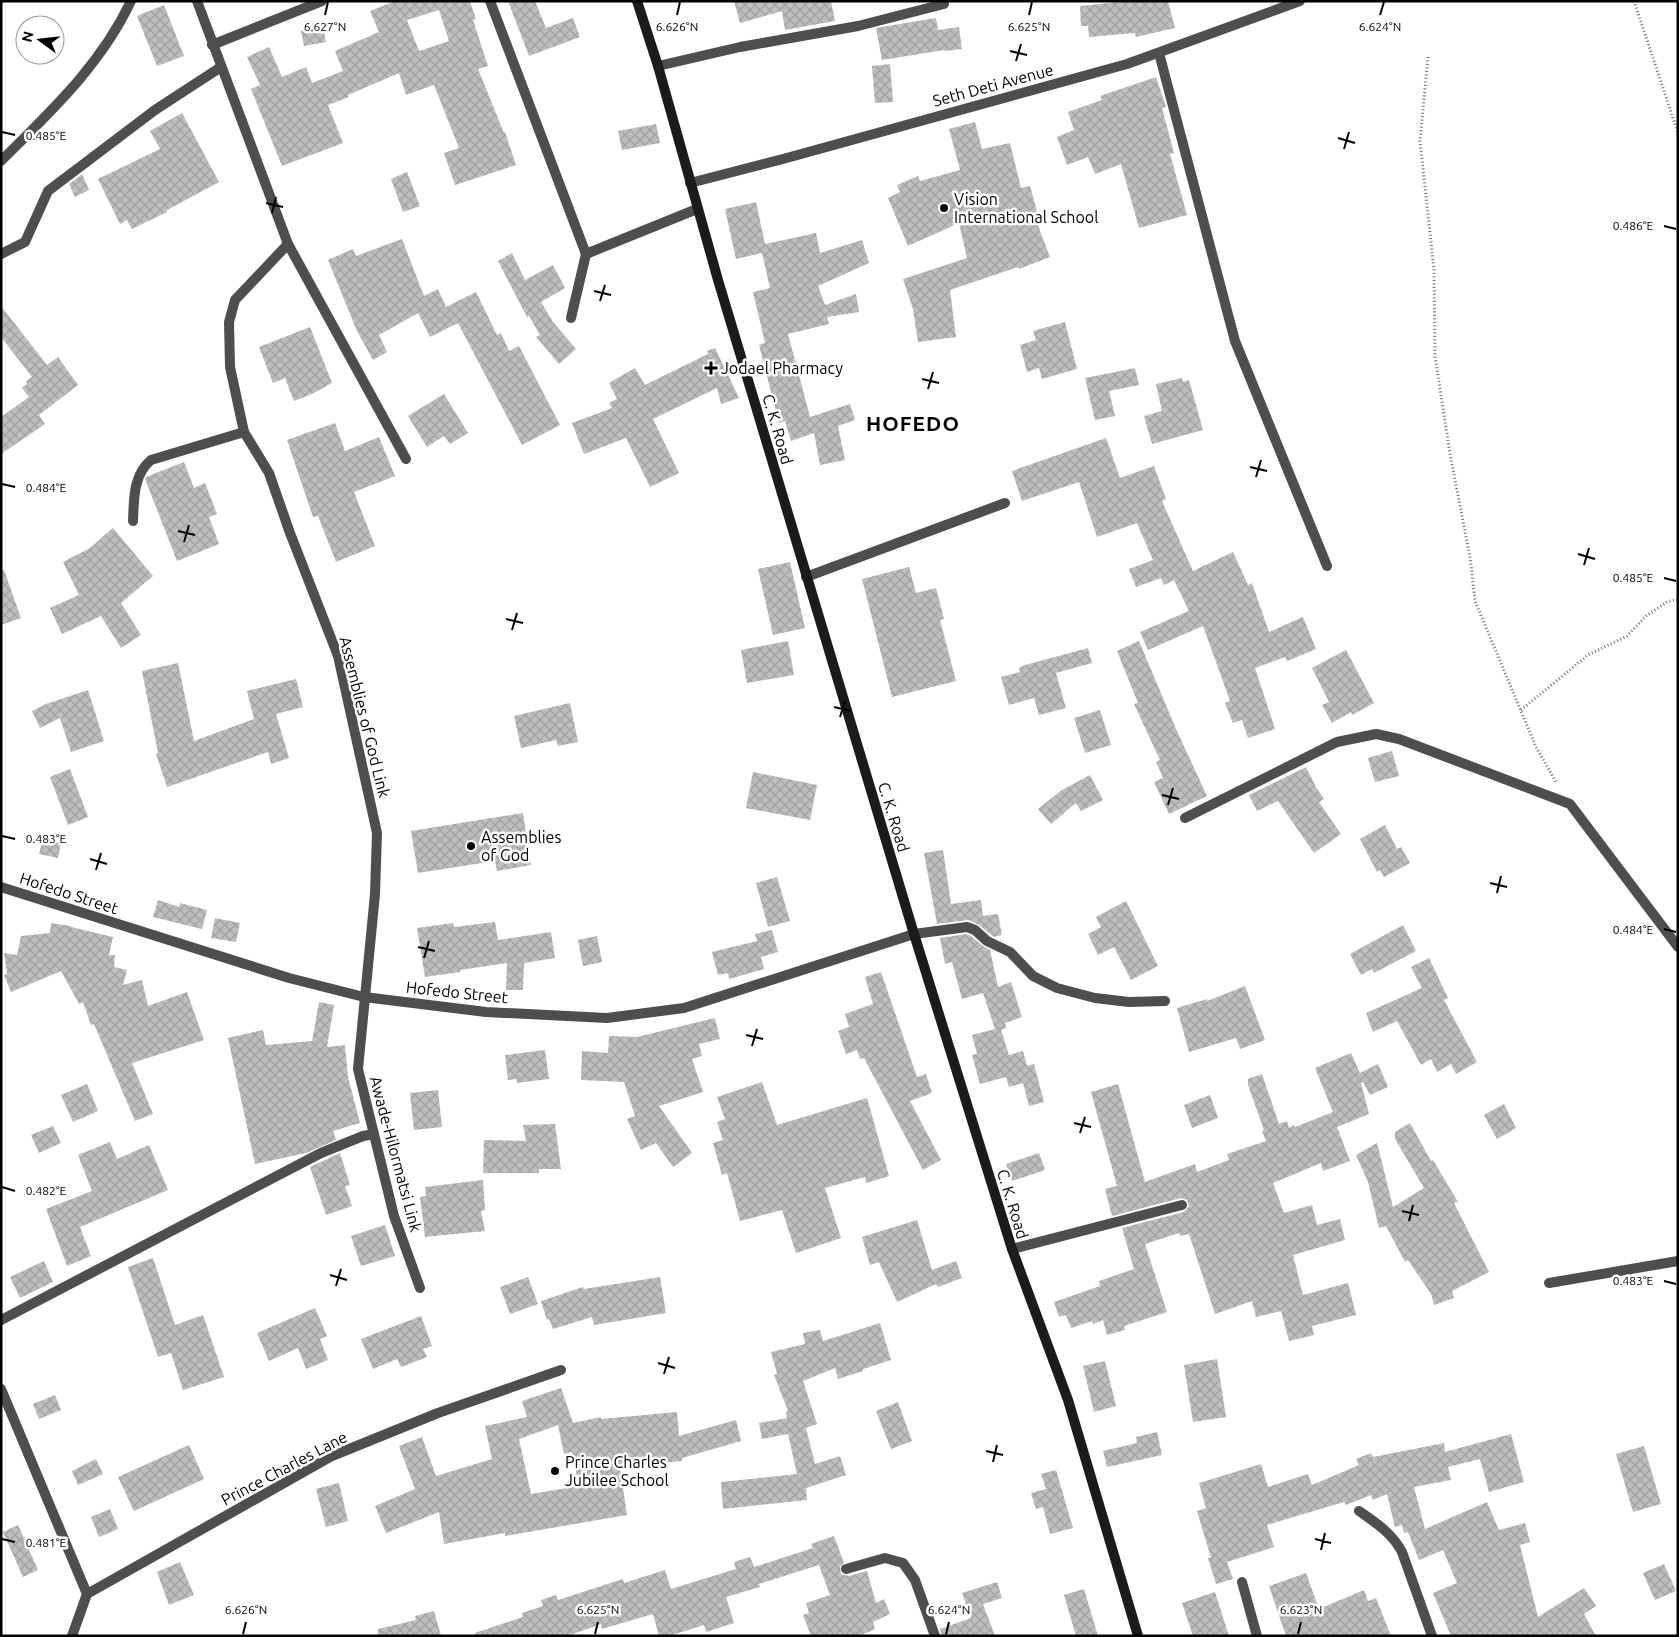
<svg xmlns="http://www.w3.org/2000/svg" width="1679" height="1637" font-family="Ubuntu,sans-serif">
  <defs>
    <pattern id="building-cross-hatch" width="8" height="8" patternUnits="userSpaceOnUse" patternTransform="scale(1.25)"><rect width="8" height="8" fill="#bebebe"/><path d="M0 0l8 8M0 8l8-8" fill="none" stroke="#a2a2a2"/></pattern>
  </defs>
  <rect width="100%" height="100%" fill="#fff"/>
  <g fill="url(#building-cross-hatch)" fill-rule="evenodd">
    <path d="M395,1H470L476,19L473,20L488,66L478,69L504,133L505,132L516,165L455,185L444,153L459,148L434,85L406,95L399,73L348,95L349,97L328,105L343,143L282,166L251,89L260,85L247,57L269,47L282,77L306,67L312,83L343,71L335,51L379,32L370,11ZM439,10L449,41L419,51L407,20Z"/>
    <path d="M508,1H535L546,28L573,18L580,37L529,56Z"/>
    <path d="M734,1H831L835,21L785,30L782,11L740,23Z"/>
    <path d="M1128,1H1168L1175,28L1136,37L1135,33L1089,37L1088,26H1081L1080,6Z"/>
    <path d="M164,5L184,56L157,66L137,16Z"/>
    <path d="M936,18L938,30L959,27L962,49L945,51L944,50L882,60L876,28Z"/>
    <path d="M323,27L326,42L304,46L301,31Z"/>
    <path d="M890,64L893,102L875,103L872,66Z"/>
    <path d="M1156,77L1166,107L1162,108L1174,153L1170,154L1187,215L1139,228L1121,164L1095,174L1088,157L1067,165L1057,137L1074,130L1068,112L1102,100L1100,96Z"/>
    <path d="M182,113L219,182L167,210V212L132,229L127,220L120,224L98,179L160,149L150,131Z"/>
    <path d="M975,122L982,149L1010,143L1021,188L1030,186L1040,222L1037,223L1050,257L1019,269L1018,267L950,290L956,337L918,342L913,309L903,279L967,258L959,223L908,246L888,198L900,192L897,185L918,176L920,181L960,170L949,129Z"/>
    <path d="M656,124L660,143L622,150L618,131Z"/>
    <path d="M407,172L420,206L403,212L391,179Z"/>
    <path d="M82,174L89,190L75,197L69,184Z"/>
    <path d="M756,202L765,244L816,233L820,253L862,240L869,263L818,286L825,305L856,294L859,312L827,317L829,324L788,334L810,417L850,404L855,420L838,426L845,460L820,465L814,433L791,441L785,421L779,423L759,345L765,343L753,292L770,288L762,253L736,259L725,209Z"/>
    <path d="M402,239L424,296L438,289L446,307L476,292L497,335L501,333L509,351L519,346L560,425L522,445L458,323L430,337L418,313L379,335L387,352L373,360L357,331L328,260L353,249L356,256Z"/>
    <path d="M512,253L525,280L553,265L565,288L541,302L553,322L576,349L559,364L536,337L540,335L529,316L527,317L498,261Z"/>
    <path d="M1,306L47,365L58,357L78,385L39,415L45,424L1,454V417L29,397L22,388L27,384L26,381L32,377L1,337Z"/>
    <path d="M1065,322L1077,369L1042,379L1039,368L1027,372L1020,345L1036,340L1033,331Z"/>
    <path d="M310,327L332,383L312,394L294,401L285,378L273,383L259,347Z"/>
    <path d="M715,348L739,398L721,404L717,388L653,419L679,473L650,487L626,438L584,454L572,423L612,408L609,403L617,399L609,383L635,368L645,385L708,354L707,351Z"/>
    <path d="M1135,368L1139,385L1109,391L1115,416L1095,420L1085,378Z"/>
    <path d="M1182,378L1183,382L1189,380L1203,430L1152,444L1144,416L1162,411L1156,384Z"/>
    <path d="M444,394L468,433L450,444L444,436L427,447L408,416Z"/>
    <path d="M335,423L345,451L379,437L395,476L354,492L375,546L336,562L318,516L313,517L287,440Z"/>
    <path d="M1106,438L1120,478L1154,466L1166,499L1162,501L1193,571L1233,552L1248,585L1252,583L1269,632L1303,617L1316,649L1287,661L1285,657L1255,668L1275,729L1248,738L1242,720L1233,723L1225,703L1230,701L1203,626L1148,650L1140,632L1189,611L1174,580L1164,585L1161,578L1136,587L1129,569L1153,560L1137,523L1097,537L1079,482L1022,501L1012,471Z"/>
    <path d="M184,462L194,488L205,483L217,514L209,517L219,544L177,561L145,479L146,477Z"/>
    <path d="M113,528L153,576L121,603L141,635L121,648L101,616L62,634L50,608L79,595L63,562L90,548Z"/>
    <path d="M790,562L805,628L773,635L758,569Z"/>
    <path d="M909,567L916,593L936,588L944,619L940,620L956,681L892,697L862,579Z"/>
    <path d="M1,570H4L21,618L1,625Z"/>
    <path d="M788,641L794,675L747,683L741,650Z"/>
    <path d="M1139,641L1176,729L1207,796L1169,814L1154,782L1163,778L1156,762L1160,760L1134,704L1138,703L1117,651Z"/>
    <path d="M1088,648L1092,663L1056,673L1066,708L1039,715L1034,698L1009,705L1001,677L1020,672L1019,668L1025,665Z"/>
    <path d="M1346,650L1374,703L1352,715L1351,712L1332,723L1322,705L1329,702L1312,668Z"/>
    <path d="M178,663L194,741L254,719L247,691L296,679L303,707L276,714L289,758L271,764L268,752L167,787L156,754L158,753L142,671Z"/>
    <path d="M88,690L104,741L71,752L60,718L40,728L32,711L46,704Z"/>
    <path d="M570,703L578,742L558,746L556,740L521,748L514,716Z"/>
    <path d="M1100,710L1111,745L1085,753L1074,718Z"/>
    <path d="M1392,751L1399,776L1375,782L1368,758Z"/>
    <path d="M1306,767L1316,787L1324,799L1319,802L1341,834L1314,853L1278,801L1257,811L1249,795Z"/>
    <path d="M70,769L88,817L68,825L50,777Z"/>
    <path d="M753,772L817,785L810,820L746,808Z"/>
    <path d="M1090,775L1103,800L1081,811L1076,803L1051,824L1038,809L1062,790Z"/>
    <path d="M523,813L531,865L497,871L495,861L418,873L411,831Z"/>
    <path d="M1385,825L1397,849L1401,847L1410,863L1384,877L1380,870L1377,872L1360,839Z"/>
    <path d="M43,839L61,843L58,858L39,854Z"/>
    <path d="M943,850L951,904L981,900L983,916L998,914L1002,935L994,937L979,925L969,920L937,924L924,853Z"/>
    <path d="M777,877L790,921L768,927L756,883Z"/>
    <path d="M158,900L179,907L180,903L207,910L202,929L153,917Z"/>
    <path d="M1126,901L1158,966L1131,980L1114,947L1098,955L1088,934L1101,927L1096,917Z"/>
    <path d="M215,918L240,923L236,942L211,938Z"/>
    <path d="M495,922L498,940L551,932L555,958L524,963L523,990H506L507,963L460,970V972L425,977L417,928L453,923L454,927Z"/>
    <path d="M51,923L71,926V927L113,937L109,955H115L114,967L127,970L123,985L142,980L148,1006L187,992L204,1040L132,1063L153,1114L135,1121L94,1024L91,1025L83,1002L79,1004L61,971L11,992L4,975L7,974L4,953L17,955L21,936L50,933Z"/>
    <path d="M1403,925L1416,951L1374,973L1372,969L1361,975L1350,954Z"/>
    <path d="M772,930L778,952L761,957L764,969L729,979L728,973L718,975L712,952L757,941L755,934Z"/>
    <path d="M966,934L971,936L983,946L990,950L998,987L1011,982L1022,1017L1005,1023L1006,1028L1001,1030L1009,1055L1023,1051L1027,1066L1034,1064L1044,1102L1029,1106L1023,1083L1009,1087L1006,1077L980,1084L972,1055L977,1054L972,1035L995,1029L983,993L962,999L952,962L945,964L940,938Z"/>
    <path d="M597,936L602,962L583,966L578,940Z"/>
    <path d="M1429,958L1448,998L1444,1000L1477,1062L1456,1074L1451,1064L1437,1072L1431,1059L1421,1065L1397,1021L1373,1032L1366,1013L1422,988L1411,967Z"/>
    <path d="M881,972L917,1077L926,1074L932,1093L910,1101L941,1160L923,1170L864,1058L860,1059L857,1050L846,1054L838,1031L849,1027L845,1014L873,1004L865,977Z"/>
    <path d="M1245,986L1265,1040L1240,1049L1236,1038L1189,1052L1177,1008L1207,999V1001Z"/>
    <path d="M319,1002L334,1005L327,1047L345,1045L348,1077L360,1123L333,1131L336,1140L306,1153L255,1164L228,1038L263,1030L266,1045L312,1041Z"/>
    <path d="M715,1018L720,1039L699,1044L702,1056L692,1059L703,1092L659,1106L692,1153L673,1167L656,1143L641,1150L627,1119L635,1116L624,1082L581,1080L582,1051L608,1053L609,1036L637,1037Z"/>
    <path d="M545,1050L549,1079L517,1083L516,1079L508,1080L505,1055Z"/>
    <path d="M1351,1053L1360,1073L1378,1064L1388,1087L1370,1095L1363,1082L1361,1083L1369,1114L1337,1127L1350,1161L1323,1171L1321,1163L1273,1183L1284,1213L1312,1205L1317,1225L1340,1219L1345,1240L1293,1255L1303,1295L1348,1283L1356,1315L1312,1326L1314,1335L1289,1341L1281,1311L1256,1317L1252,1301L1215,1314L1189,1234L1180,1236L1179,1233L1145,1244L1167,1312L1124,1326L1125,1330L1107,1335L1103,1320L1093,1324L1092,1321L1071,1328L1066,1315L1059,1317L1054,1302L1100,1286L1099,1281L1134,1269L1122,1228L1184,1212L1189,1206L1187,1200L1181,1198L1112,1216L1105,1189L1117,1186L1091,1092L1118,1084L1145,1182L1195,1164L1197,1172L1229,1160L1227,1154L1266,1141L1262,1131L1264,1130L1248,1085V1079L1262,1074L1279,1124L1287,1121L1289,1128L1294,1125L1295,1127L1333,1112L1315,1068Z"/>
    <path d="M762,1082L777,1125L867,1098L889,1176L866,1183L865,1177L825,1188L841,1238L796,1253L782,1210L740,1221L727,1173L722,1175L713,1143L723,1140L717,1122L725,1119L717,1097Z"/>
    <path d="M87,1084L98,1111L73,1122L61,1095Z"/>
    <path d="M438,1090L442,1127L414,1130L410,1093Z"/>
    <path d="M1210,1095L1218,1118L1192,1128L1184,1105Z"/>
    <path d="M1504,1104L1516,1128L1497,1139L1484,1115Z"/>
    <path d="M1410,1123L1431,1161L1433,1160L1458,1202L1454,1203L1489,1272L1452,1291L1454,1298L1434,1305L1431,1294L1408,1260L1405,1262L1386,1226L1379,1228L1368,1182L1356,1155L1377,1143L1393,1207L1424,1188L1395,1139V1132Z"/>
    <path d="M555,1124L561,1169H539V1173H483L484,1140L526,1141L523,1125Z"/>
    <path d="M53,1126L61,1143L39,1153L31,1135Z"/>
    <path d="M110,1142L117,1159L149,1145L168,1190L80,1227L91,1256L67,1266L46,1209L92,1191L78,1155Z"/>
    <path d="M340,1153L350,1185L345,1186L352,1206L326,1215L310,1167Z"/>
    <path d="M1039,1153L1045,1170L1012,1181L1006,1164Z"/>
    <path d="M483,1180L485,1210L481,1211L485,1231L425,1237L420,1197L426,1196L425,1187Z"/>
    <path d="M917,1220L932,1270L956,1261L962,1278L938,1287L936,1284L897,1302L879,1262L870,1265L862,1237Z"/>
    <path d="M385,1225L395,1256L361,1266L351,1236Z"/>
    <path d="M153,1258L175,1325L203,1315L224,1377L183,1390L171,1353L158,1357L128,1267Z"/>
    <path d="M44,1261L53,1282L20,1298L10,1277Z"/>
    <path d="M528,1277L538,1304L510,1314L500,1287Z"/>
    <path d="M660,1277L666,1313L594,1325L592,1317L553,1329L549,1319L547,1320L541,1301L583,1287L584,1289Z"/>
    <path d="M315,1308L327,1336L320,1339L328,1360L306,1369L298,1348L269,1361L257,1333Z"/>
    <path d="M421,1316L432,1346L423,1349L427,1357L401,1367L397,1359L373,1369L361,1339Z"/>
    <path d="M880,1323L891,1360L863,1369V1371L838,1379L835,1368L803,1381L817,1424L806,1428L815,1464L840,1456L846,1475L806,1488L807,1500L723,1509L721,1482L797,1474L788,1434L762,1439L759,1423L787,1418L786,1412L788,1411L774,1375L777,1374L771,1352L805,1344L803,1333L820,1330L823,1341Z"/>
    <path d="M1217,1359L1226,1417L1193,1422L1184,1365Z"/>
    <path d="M1105,1361L1116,1406L1094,1412L1083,1366Z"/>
    <path d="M561,1388L573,1423L601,1417V1419L677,1412L679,1436L736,1420L741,1441L682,1458V1461L620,1467L627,1515L505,1536V1533L444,1544L439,1512L386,1533L375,1506L415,1489L399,1446L422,1437L436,1476L492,1459L485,1426L527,1417L522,1401ZM558,1425L564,1454L572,1452L579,1486L531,1494L519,1439Z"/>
    <path d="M55,1395L61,1410L39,1419L33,1404Z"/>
    <path d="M898,1402L912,1441L891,1449L876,1411Z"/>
    <path d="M1157,1432L1162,1455L1107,1467L1103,1451L1137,1443L1136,1437Z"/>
    <path d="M1511,1434L1524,1482L1489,1492L1480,1459L1448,1467L1451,1480L1414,1487L1425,1529L1487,1502L1499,1530L1525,1523L1530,1542L1520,1545L1538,1617L1584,1588L1596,1606L1584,1614L1596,1636H1451L1433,1593L1457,1583L1443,1550L1419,1560L1408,1532L1404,1533L1402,1525L1395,1527L1387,1494L1373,1500L1371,1495L1346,1505L1344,1502L1267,1525L1274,1547L1227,1562L1233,1579L1216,1584L1208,1558H1211L1197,1511L1206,1508L1199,1483L1261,1464L1268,1487L1308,1474L1312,1485L1359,1465L1356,1459L1371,1453L1373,1457L1444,1443L1445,1452Z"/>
    <path d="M189,1445L204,1479L134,1511L118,1477Z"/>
    <path d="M1644,1446L1661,1504L1633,1512L1616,1454Z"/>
    <path d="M96,1459L103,1474L78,1485L72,1471Z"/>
    <path d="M1056,1470L1073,1528L1050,1534L1043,1507L1036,1509L1031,1493L1046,1489L1041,1474Z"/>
    <path d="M339,1483L348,1521L326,1527L316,1489Z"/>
    <path d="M110,1509L118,1529L99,1537L91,1517Z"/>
    <path d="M18,1525L38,1570L23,1577L3,1532Z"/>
    <path d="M834,1536L844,1563L840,1567L841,1574L849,1576L867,1571L876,1603L884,1599L890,1614L873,1622L875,1629L859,1636H811L803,1615L809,1613L806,1603L830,1595L819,1565L759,1584L760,1587L726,1597L734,1623L706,1632L704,1625L669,1636H659L653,1614L602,1629L601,1624L567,1636H476L475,1633L523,1617L522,1613L543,1606L541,1600L556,1595L558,1600L623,1579L624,1583L665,1570L671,1589L736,1569L734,1562L750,1557L754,1567L813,1548L811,1544Z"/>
    <path d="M180,1562L194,1595L169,1605L157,1572Z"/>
    <path d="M1664,1564L1676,1591L1655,1600L1643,1573Z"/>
    <path d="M1306,1573L1319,1609L1364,1590L1368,1601L1376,1598L1391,1636H1286L1269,1586Z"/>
    <path d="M997,1582L1002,1598L983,1604L995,1636H942L940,1629L971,1618L962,1593Z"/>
    <path d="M1084,1589L1098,1636H1076L1064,1595Z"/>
    <path d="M1215,1592L1229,1636H1193L1182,1603Z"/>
    <path d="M434,1611L441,1636H378V1629L416,1620L415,1616Z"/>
  </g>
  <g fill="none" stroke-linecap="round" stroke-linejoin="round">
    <g stroke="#707070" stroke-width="3" stroke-dasharray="1 2.5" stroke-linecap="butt">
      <path d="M1634,1L1678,133"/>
      <path d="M1428,57L1420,141L1434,270L1435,356L1450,454L1470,557L1475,601L1536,747L1556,782"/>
      <path d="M1521,710L1588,655L1627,636L1646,616L1667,602L1678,599"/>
    </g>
    <g stroke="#4e4e4e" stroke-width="10">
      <path d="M197,1L288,244L406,459"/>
      <path d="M490,1L586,254"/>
      <path d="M212,45L322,1"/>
      <path d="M1159,53L1235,341L1327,566"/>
      <path d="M658,66L740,47L858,26L944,4"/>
      <path d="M1,161C50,112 101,65 131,1"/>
      <path d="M690,183L783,159L1127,64L1300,1"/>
      <path d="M1,254L25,242L48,191L155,110L221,67"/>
      <path d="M571,318L586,254L697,209"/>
      <path d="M244,432L269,473L290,533L338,656L377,833L375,894L358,1069L394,1216L420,1288"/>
      <path d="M133,521C134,499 133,475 151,460L244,432L230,367L229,322L235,300L288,244"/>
      <path d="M806,577L1005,503"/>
      <path d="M1185,818L1337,742L1376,734L1399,739L1570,804L1678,947"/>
      <path d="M1,887L289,978L364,997L486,1012L607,1018L684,1008L914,934L967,927L975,930L987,941L1010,952L1033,976L1057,988L1095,998L1129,1002L1165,1001"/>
      <path d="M1012,1249L1182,1205"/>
      <path d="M1549,1283L1678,1261"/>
      <path d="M1,1320L321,1153L363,1136L374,1134"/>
      <path d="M1,1389L87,1594L72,1636"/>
      <path d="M1359,1511C1376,1523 1392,1533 1402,1552L1432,1636"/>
      <path d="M846,1569L885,1558L903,1563L915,1580L935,1636"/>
      <path d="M1242,1582L1257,1636"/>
      <path d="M87,1594L332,1456L438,1413L561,1370"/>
    </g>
    <path stroke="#1b1b1b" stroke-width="10" d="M637,1L658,66L718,280L914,934L1012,1249L1068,1400L1138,1636"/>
  </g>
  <path fill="none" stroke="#000" stroke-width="2" d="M325,15L328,2M677,15L680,2M1029,15L1032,2M1380,15L1384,2M1010,51L1027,55M1016,61L1021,44M2,132L15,135M1338,138L1355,143M1344,149L1349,132M266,203L283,207M272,213L276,197M1664,226L1676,229M594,291L611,295M600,301L605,285M922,379L939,383M928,389L933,372M1250,467L1267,471M1256,477L1261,460M2,484L15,487M178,531L195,535M184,542L189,525M1578,554L1595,559M1584,565L1589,548M1664,578L1676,581M506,619L523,623M512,630L517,613M834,707L851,711M840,717L845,701M1162,795L1179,799M1168,805L1173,788M2,836L15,839M90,859L107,864M96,870L101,853M1490,883L1507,887M1497,893L1501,876M1664,929L1676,932M418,947L435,951M424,958L429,941M746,1035L763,1039M752,1046L757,1029M1074,1123L1091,1127M1080,1133L1085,1117M2,1187L15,1191M1402,1211L1419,1215M1409,1221L1413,1205M330,1275L347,1280M1664,1281L1676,1284M336,1286L341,1269M658,1363L675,1368M664,1374L669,1357M986,1451L1003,1455M993,1462L997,1445M2,1539L15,1542M1315,1539L1331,1543M1321,1550L1325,1533M243,1634L246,1622M595,1634L598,1622M946,1634L949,1622M1298,1634L1301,1622"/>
  <g fill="#000" stroke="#fff" stroke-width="2">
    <circle cx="944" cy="208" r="5"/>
    <path d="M708.5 360.5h5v5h5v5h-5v5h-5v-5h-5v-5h5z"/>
    <circle cx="471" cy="846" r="5"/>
    <circle cx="555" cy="1471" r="5"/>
  </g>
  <g text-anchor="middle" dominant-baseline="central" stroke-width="5" stroke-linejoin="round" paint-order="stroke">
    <g font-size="16" fill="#000" stroke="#fff">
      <text transform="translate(993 85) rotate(-15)">Seth Deti Avenue</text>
      <text transform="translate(778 429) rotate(74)">C. K. Road</text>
      <text transform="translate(365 717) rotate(76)">Assemblies of God Link</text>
      <text transform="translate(894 817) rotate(73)">C. K. Road</text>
      <text transform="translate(69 893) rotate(18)">Hofedo Street</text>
      <text transform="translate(457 992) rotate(6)">Hofedo Street</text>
      <text transform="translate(396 1154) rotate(75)">Awade-Hilormatsi Link</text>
      <text transform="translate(1013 1204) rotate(73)">C. K. Road</text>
      <text transform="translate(284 1468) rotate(-28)">Prince Charles Lane</text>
    </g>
    <g font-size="16" fill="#000" stroke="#fff" text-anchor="start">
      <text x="954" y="199">Vision<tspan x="954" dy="18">International School</tspan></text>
      <text x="721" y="368">Jodael Pharmacy</text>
      <text x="481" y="837">Assemblies<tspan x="481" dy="18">of God</tspan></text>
      <text x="565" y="1462">Prince Charles<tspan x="565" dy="18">Jubilee School</tspan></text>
    </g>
    <g font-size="21" font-weight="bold" letter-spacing="1" fill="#000" stroke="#fff">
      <text x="913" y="423">HOFEDO</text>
    </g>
  </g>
  <g font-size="12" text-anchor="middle" fill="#000" stroke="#fff" stroke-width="5" stroke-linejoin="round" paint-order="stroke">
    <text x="325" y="31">6.627°N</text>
    <text x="677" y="31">6.626°N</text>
    <text x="1029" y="31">6.625°N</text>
    <text x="1380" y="31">6.624°N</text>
    <text x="46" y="140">0.485°E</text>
    <text x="1633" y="230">0.486°E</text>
    <text x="46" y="492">0.484°E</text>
    <text x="1633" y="582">0.485°E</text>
    <text x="46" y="843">0.483°E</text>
    <text x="1633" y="934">0.484°E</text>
    <text x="46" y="1195">0.482°E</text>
    <text x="1633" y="1285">0.483°E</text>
    <text x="46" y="1547">0.481°E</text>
    <text x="246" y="1614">6.626°N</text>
    <text x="598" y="1614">6.625°N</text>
    <text x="949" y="1614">6.624°N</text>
    <text x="1301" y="1614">6.623°N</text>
  </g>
  <rect width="1679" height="1637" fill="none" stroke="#000000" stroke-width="5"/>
  <g transform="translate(40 40) rotate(285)"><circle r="24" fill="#ffffff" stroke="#999999"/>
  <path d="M0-4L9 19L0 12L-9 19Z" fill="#000000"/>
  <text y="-8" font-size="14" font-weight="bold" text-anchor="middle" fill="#000000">N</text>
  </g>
</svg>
